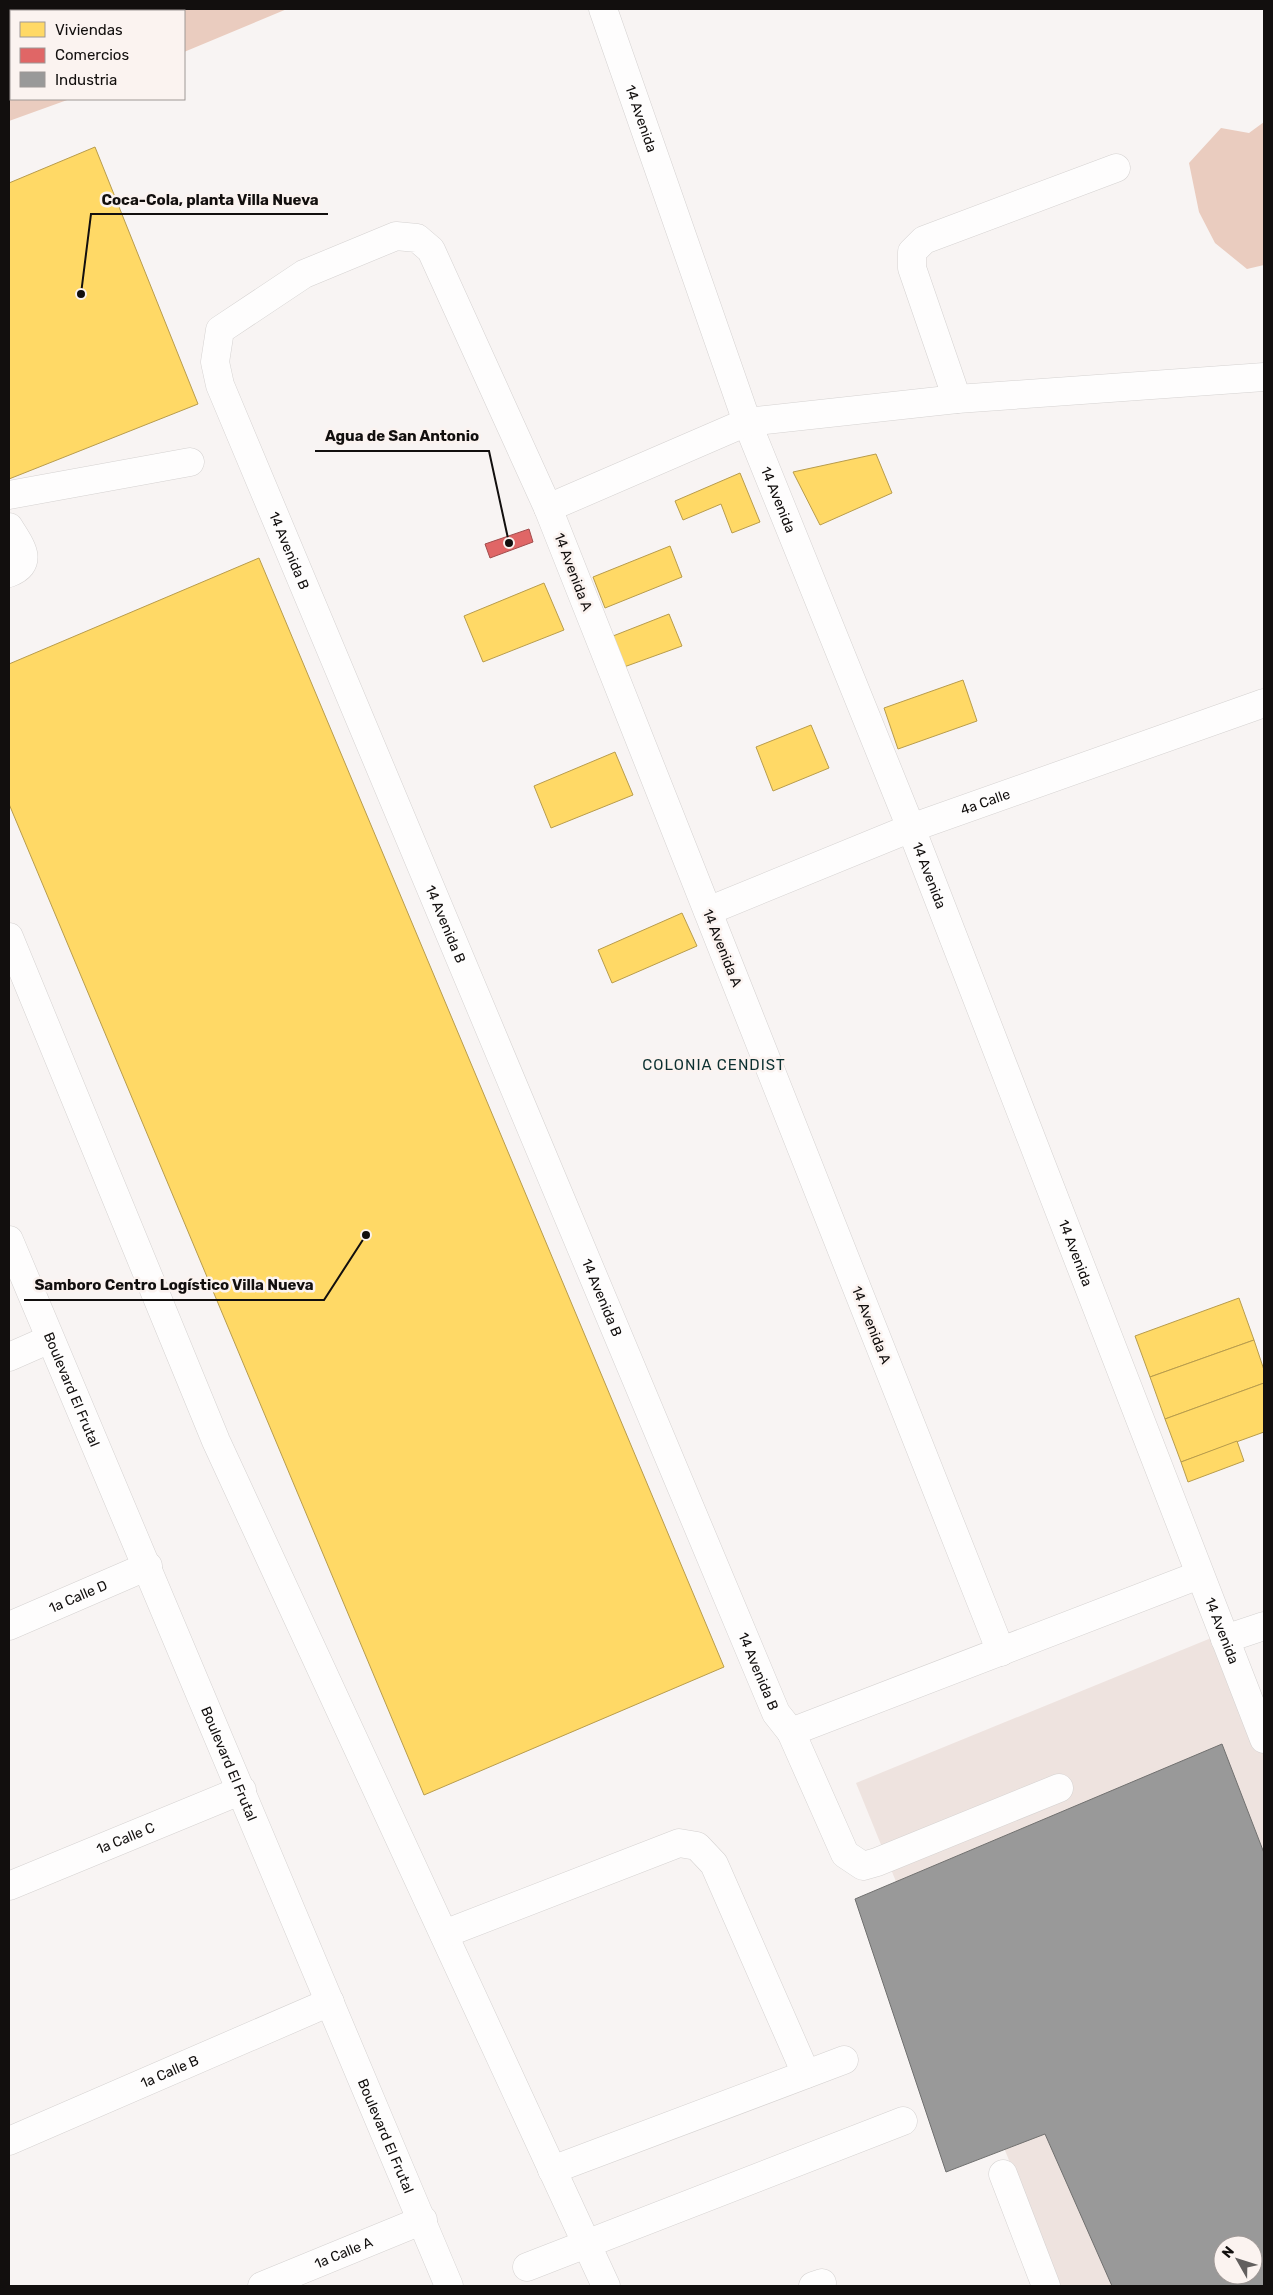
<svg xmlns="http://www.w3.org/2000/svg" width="1273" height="2295" font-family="Rubik,sans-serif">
  <rect width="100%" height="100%" fill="#f8f4f3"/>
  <path fill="#eee3df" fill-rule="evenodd" d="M1221,1634L1264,1753V2286H1060L856,1783ZM1223,2245H1253V2275H1223Z"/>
  <g fill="#eaccbf">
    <path d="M9,9H287L184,52V11H11V99H70L9,121Z"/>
    <path d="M1264,122V265L1247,269L1215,243L1199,212L1189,163L1221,128L1249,133Z"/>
  </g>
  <g fill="#ffd966" stroke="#b89c4c">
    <path d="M95,147L198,404L9,479V183Z"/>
    <path d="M876,454L892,493L820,525L793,472Z"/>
    <path d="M740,473L760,522L732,533L721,504L683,520L675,501Z"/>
    <path d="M670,546L682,577L605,608L593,577Z"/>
    <path d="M259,558L724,1667L424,1795L9,804V664Z"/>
    <path d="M544,583L564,630L483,662L464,616Z"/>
    <path d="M669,614L682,646L624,667L613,636Z"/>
    <path d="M963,680L977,721L898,749L884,708Z"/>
    <path d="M811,725L829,768L773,791L756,747Z"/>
    <path d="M615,752L633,795L551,828L534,786Z"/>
    <path d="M682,913L697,946L612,983L598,950Z"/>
    <path d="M1239,1298L1254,1340L1150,1377L1135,1336Z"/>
    <path d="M1254,1340L1264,1370V1383L1165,1419L1150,1377Z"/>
    <path d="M1264,1383V1432L1181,1462L1165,1419Z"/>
    <path d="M1237,1441L1244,1461L1188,1482L1181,1462Z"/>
  </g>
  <path fill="#e06666" stroke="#a24c4c" d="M529,529L533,542L490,558L485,544Z"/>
  <path fill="#999" stroke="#70706f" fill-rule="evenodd" d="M1222,1744L1264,1853V2286H1112L1045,2134L946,2172L855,1899ZM1223,2245H1253V2275H1223Z"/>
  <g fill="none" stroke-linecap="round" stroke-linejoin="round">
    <defs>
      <g id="minor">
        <path id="s1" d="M603,9L747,422L911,828L1264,1739"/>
        <path d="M957,399L912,268V252L924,240L1116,168"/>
        <path d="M9,495L190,462"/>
        <path d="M548,508L747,422L957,399L1264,377"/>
        <path d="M9,527C19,544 36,563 9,573"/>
        <path id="s2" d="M708,911L911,828L1264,703"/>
        <path d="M9,937L216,1441L606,2286"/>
        <path d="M9,1357L50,1339"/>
        <path id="s3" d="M9,1626L148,1566"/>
        <path d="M1225,1639L1264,1626"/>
        <path id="s4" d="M1001,1652L548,508L431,250L417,238L396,236L304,274L220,330L215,362L220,385L776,1713L791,1732L845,1854L863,1866L877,1862L1059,1788"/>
        <path d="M791,1732L1199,1575"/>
        <path id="s5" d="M9,1886L242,1790"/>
        <path d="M444,1934L679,1843L697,1846L714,1864L806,2074"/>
        <path id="s6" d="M9,2141L330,2002"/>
        <path d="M552,2170L844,2060"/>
        <path d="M1003,2174L1046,2286"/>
        <path d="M527,2267L903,2121"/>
        <path id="s7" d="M262,2286L423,2220"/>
        <path d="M813,2286L822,2283"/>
      </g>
      <g id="major">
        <path id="s8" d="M9,1240L449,2286"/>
      </g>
    </defs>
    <use href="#minor" stroke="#d5d2d1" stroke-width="29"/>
    <use href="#major" stroke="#d5d2d1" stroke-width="29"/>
    <use href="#minor" stroke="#fefdfd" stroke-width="28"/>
    <use href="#major" stroke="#fefdfd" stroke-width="28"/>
  </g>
  <g text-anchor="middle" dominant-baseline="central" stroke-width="5" stroke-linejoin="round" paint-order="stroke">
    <g font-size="14" fill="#120f0e" stroke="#fbf3f0">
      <text stroke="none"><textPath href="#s1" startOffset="116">14 Avenida</textPath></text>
      <text stroke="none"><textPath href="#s1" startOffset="521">14 Avenida</textPath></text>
      <text stroke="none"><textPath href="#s4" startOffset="1989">14 Avenida B</textPath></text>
      <text transform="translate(573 572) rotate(69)">14 Avenida A</text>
      <text stroke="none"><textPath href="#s2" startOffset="298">4a Calle</textPath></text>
      <text stroke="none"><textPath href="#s1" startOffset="926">14 Avenida</textPath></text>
      <text stroke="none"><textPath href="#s4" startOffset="2394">14 Avenida B</textPath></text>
      <text transform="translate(722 948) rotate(68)">14 Avenida A</text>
      <text stroke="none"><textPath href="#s1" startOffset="1331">14 Avenida</textPath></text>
      <text stroke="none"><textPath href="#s4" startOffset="2799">14 Avenida B</textPath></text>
      <text transform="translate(871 1325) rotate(68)">14 Avenida A</text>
      <text stroke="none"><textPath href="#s8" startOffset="162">Boulevard El Frutal</textPath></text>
      <text stroke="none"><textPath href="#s3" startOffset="75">1a Calle D</textPath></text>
      <text stroke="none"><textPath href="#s1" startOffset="1736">14 Avenida</textPath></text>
      <text stroke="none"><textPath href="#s4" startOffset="3204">14 Avenida B</textPath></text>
      <text stroke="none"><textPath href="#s8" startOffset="568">Boulevard El Frutal</textPath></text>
      <text stroke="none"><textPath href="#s5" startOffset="126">1a Calle C</textPath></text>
      <text stroke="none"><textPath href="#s6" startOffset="175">1a Calle B</textPath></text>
      <text stroke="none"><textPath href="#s8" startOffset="972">Boulevard El Frutal</textPath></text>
      <text stroke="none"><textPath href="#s7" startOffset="88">1a Calle A</textPath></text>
    </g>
    <g font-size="15" letter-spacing="1" fill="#0c3030" stroke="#fbf3f0">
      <text x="714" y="1065">COLONIA CENDIST</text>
    </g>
  </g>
  <path fill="none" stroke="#120f0e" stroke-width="2" d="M81 294L91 214H328M509 543L489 451H315M366 1235L324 1300H24"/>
  <g fill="#120f0e" stroke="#fbf3f0" stroke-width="2">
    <circle cx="81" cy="294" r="5"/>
    <circle cx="509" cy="543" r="5"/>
    <circle cx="366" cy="1235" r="5"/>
  </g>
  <g font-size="15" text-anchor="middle" font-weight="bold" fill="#120f0e" stroke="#fbf3f0" stroke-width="5" stroke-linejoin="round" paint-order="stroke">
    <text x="210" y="205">Coca-Cola, planta Villa Nueva</text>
    <text x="402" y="441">Agua de San Antonio</text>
    <text x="174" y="1290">Samboro Centro Logístico Villa Nueva</text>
  </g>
  <rect width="1273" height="2295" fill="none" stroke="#120f0e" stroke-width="20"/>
  <rect x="10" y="10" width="175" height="90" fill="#fbf3f0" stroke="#9e9896"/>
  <rect x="20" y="22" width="25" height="15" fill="#ffd966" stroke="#9e9896"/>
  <text x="55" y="35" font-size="15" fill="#120f0e">Viviendas</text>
  <rect x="20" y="48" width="25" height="15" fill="#e06666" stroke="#9e9896"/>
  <text x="55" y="60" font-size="15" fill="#120f0e">Comercios</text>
  <rect x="20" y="72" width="25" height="15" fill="#999999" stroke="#9e9896"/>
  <text x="55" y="85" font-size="15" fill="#120f0e">Industria</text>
  <g transform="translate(1238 2260) rotate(309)"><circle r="24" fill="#fbf3f0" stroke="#9e9896"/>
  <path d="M0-4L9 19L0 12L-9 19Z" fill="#625f5e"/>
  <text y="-8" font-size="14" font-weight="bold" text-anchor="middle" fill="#120f0e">N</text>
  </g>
</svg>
